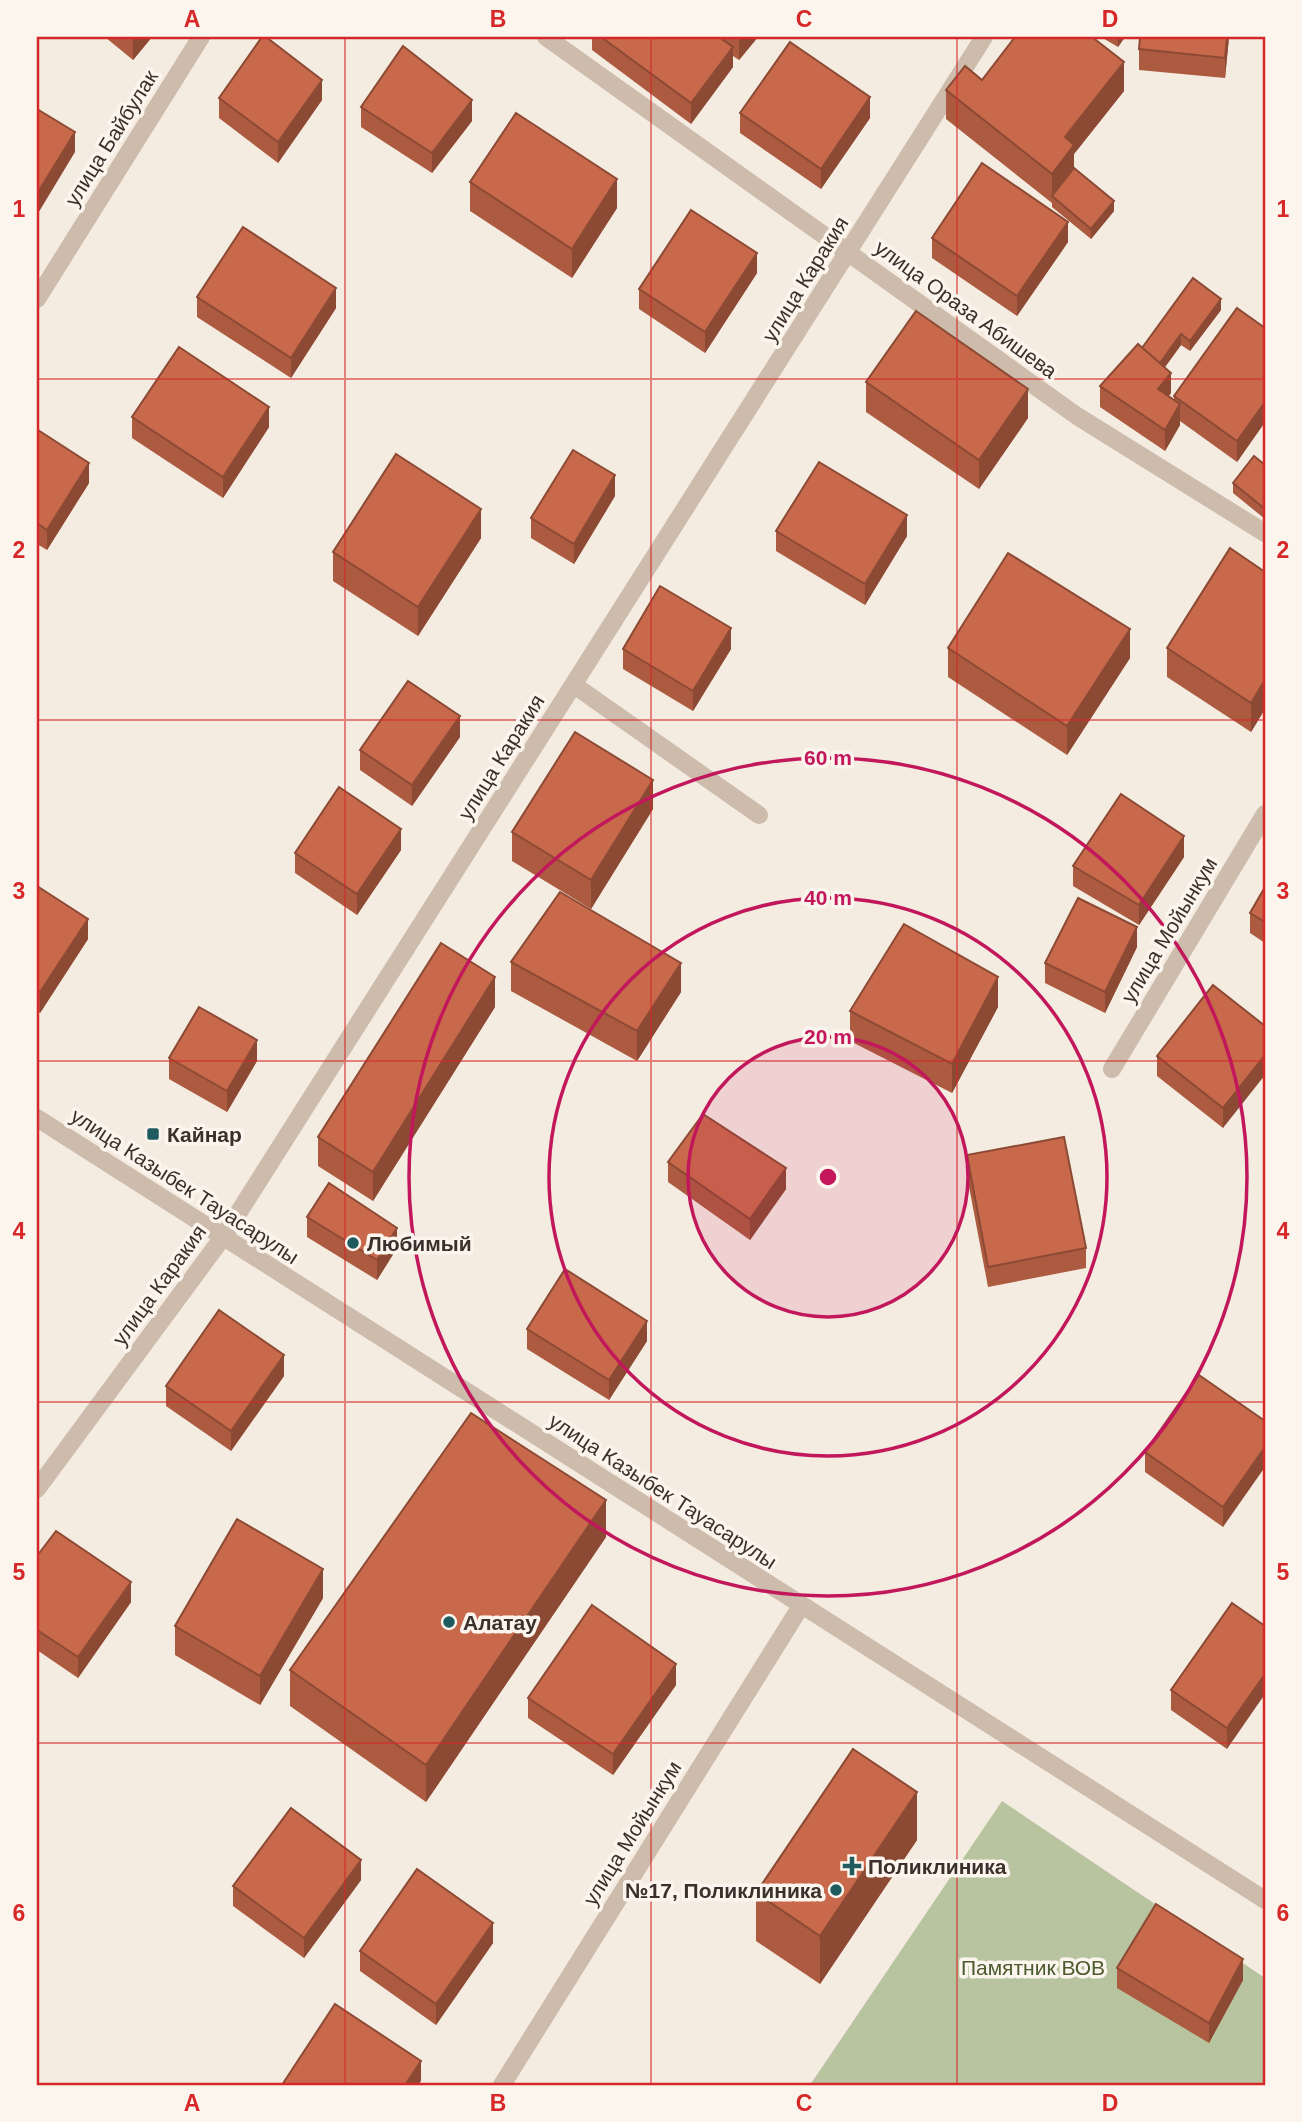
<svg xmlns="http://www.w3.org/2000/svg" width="1302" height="2122" font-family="Helvetica,sans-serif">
  <rect width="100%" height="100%" fill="#f4ebe1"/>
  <path fill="#b8c4a0" d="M1002,1801L1265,1978V2085H810Z"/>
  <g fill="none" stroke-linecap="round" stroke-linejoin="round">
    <path stroke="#cdbbac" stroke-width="18" d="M574,685L759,815"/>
    <g stroke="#cdbbac" stroke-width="18">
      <path d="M546,37L1077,416L1265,533"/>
      <path d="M37,299L201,37"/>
      <path d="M1112,1069L1265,814"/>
      <path d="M37,1489L223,1237L984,37"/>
      <path d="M502,2085L801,1606"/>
    </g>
    <path stroke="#cdbbac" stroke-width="18" d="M37,1118L1265,1900"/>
  </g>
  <g fill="#ac5a40">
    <path d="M105,37H152L133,60Z"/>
    <path d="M592,37H758L739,60L733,56V67L691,124L592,50Z"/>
    <path d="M1101,37H1125L1118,47Z"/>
    <path d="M1229,37L1225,78L1139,70V49Z"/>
    <path d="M982,80L1124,91L1074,154V168L1114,211L1091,239L1052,207V203L946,119V90Z"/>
    <path d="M219,98L322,100L278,163L219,118Z"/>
    <path d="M361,107L472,121L432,173L361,127Z"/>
    <path d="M740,113L870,118L821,189L740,133Z"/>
    <path d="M470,182L617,208L572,278L470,211Z"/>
    <path d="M932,238L1068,242L1017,316L932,258Z"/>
    <path d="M757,273L705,353L639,309V289Z"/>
    <path d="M197,297L336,308L291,378L197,317Z"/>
    <path d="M1221,310L1190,351L1181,345L1165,367L1171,393L1168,397L1174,400V396L1265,328V422L1237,462L1180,421V425L1165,451L1100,407V386L1142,348Z"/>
    <path d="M866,382L1028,418L979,489L866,412Z"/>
    <path d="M132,417L269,427L223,498L132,438Z"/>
    <path d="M37,432L89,483L47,550L37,544Z"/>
    <path d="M1265,465V519L1233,493V483Z"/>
    <path d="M615,496L574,564L531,538V518Z"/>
    <path d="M776,531L907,536L865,605L776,551Z"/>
    <path d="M481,538L418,636L333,581V552Z"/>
    <path d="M1265,572V709L1251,732L1167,677V648Z"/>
    <path d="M948,648L1130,658L1067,755L948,677Z"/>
    <path d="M623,649H731L693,711L623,669Z"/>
    <path d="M460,737L412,806L360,770V750Z"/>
    <path d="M653,809L591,909L512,861V832Z"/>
    <path d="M401,850L357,915L295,873V853Z"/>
    <path d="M1184,857L1139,925L1073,886V866Z"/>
    <path d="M37,886L88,939L40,1013L37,1011Z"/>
    <path d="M1265,887V943L1250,933V913Z"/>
    <path d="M1137,947L1105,1013L1045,983V963Z"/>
    <path d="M511,962L681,992L637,1061L511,991Z"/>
    <path d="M495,1007L373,1201L318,1166V1137Z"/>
    <path d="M998,1007L952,1093L850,1041V1011Z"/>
    <path d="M1265,1026L1223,1128L1157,1076V1056Z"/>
    <path d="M169,1058L257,1061L227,1112L169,1079Z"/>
    <path d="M967,1155L1086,1248V1268L988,1287L967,1176Z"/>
    <path d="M668,1162L786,1189L750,1240L668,1182Z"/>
    <path d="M307,1217L397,1248L377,1280L307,1237Z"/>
    <path d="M1265,1275V1300L1263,1298V1278Z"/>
    <path d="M527,1329L647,1341L609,1400L527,1349Z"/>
    <path d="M284,1376L231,1451L166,1406V1386Z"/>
    <path d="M1265,1421L1223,1527L1145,1472V1452Z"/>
    <path d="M606,1537L426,1802L290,1706V1670Z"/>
    <path d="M37,1556L131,1602L78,1678L37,1650Z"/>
    <path d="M323,1598L260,1705L175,1655V1626Z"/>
    <path d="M1232,1603L1227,1749L1171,1710V1690Z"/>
    <path d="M676,1685L613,1775L528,1718V1698Z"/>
    <path d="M917,1840L820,1984L756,1941V1893Z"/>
    <path d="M361,1880L304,1958L233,1906V1886Z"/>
    <path d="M493,1943L436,2025L360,1971V1951Z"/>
    <path d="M1117,1968L1243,1980L1209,2043L1117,1988Z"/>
  </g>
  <g fill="#8c4a34">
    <path d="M135,37H152L133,60V39Z"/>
    <path d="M742,37H758L739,60V40Z"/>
    <path d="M1118,37H1125L1118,47Z"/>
    <path d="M1227,37H1229L1225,78V58Z"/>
    <path d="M733,47V67L691,124V103Z"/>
    <path d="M1124,62V91L1074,154V174L1052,196V174L1065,137Z"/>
    <path d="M322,80V100L278,163V142Z"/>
    <path d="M870,97V118L821,189V169Z"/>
    <path d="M472,100V121L432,173V153Z"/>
    <path d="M75,132V152L37,215V194Z"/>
    <path d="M617,179V208L572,278V249Z"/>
    <path d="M1114,201V211L1091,239V229Z"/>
    <path d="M1068,222V242L1017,316V296Z"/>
    <path d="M757,253V273L705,353V332Z"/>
    <path d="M336,288V308L291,378V358Z"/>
    <path d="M1221,299V310L1190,351V341Z"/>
    <path d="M1181,334V345L1157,378V368Z"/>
    <path d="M1171,373V393L1158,410V389Z"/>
    <path d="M1028,389V418L979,489V460Z"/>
    <path d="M1265,402V422L1237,462V441Z"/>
    <path d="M1180,404V425L1165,451V430Z"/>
    <path d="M269,407V427L223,498V477Z"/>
    <path d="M89,463V483L47,550V530Z"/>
    <path d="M615,475V496L574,564V544Z"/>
    <path d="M481,509V538L418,636V607Z"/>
    <path d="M907,515V536L865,605V584Z"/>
    <path d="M731,628V649L693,711V691Z"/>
    <path d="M1130,629V658L1067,755V726Z"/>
    <path d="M1265,680V709L1251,732V703Z"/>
    <path d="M460,716V737L412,806V785Z"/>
    <path d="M653,780V809L591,909V880Z"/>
    <path d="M401,829V850L357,915V894Z"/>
    <path d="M1184,836V857L1139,925V905Z"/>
    <path d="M88,919V939L40,1013V992Z"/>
    <path d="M1137,927V947L1105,1013V992Z"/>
    <path d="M681,963V992L637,1061V1031Z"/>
    <path d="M495,977V1007L373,1201V1172Z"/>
    <path d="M998,977V1007L952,1093V1064Z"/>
    <path d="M257,1040V1061L227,1112V1091Z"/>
    <path d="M1265,1055V1075L1223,1128V1108Z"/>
    <path d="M786,1168V1189L750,1240V1219Z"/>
    <path d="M397,1228V1248L377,1280V1260Z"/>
    <path d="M647,1321V1341L609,1400V1380Z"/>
    <path d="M284,1355V1376L231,1451V1431Z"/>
    <path d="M1265,1447V1467L1223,1527V1507Z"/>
    <path d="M606,1500V1537L426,1802V1765Z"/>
    <path d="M323,1569V1598L260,1705V1676Z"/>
    <path d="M131,1582V1602L78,1678V1657Z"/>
    <path d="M676,1664V1685L613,1775V1754Z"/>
    <path d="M1265,1674V1694L1227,1749V1728Z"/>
    <path d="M917,1792V1840L820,1984V1936Z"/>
    <path d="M361,1860V1880L304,1958V1938Z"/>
    <path d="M493,1923V1943L436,2025V2004Z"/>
    <path d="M1243,1959V1980L1209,2043V2023Z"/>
    <path d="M421,2061V2081L418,2085H405Z"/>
  </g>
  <g fill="#c8694b" stroke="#8c4a34" stroke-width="2">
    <path d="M262,37H266L322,80L278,142L219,98Z"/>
    <path d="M601,37H719L733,47L691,103Z"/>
    <path d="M1015,37H1092L1124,62L1065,137L1074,145L1052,174L946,90L965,66L982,80Z"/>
    <path d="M1140,37H1227L1225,58L1139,49Z"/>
    <path d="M790,42L870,97L821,169L740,113Z"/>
    <path d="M403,46L472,100L432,153L361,107Z"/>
    <path d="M37,109L75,132L37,194Z"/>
    <path d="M516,113L617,179L572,249L470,182Z"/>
    <path d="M982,163L1068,222L1017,296L932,238Z"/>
    <path d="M1074,168L1114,201L1091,229L1052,196Z"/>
    <path d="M691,210L757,253L705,332L639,289Z"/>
    <path d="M243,227L336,288L291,358L197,297Z"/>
    <path d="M1193,278L1221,299L1190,341L1181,334L1160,363L1142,348Z"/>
    <path d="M1237,308L1265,328V402L1237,441L1174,396Z"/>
    <path d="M916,311L1028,389L979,460L866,382Z"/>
    <path d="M1138,344L1171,373L1158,389L1180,404L1165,430L1100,386Z"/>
    <path d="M179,347L269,407L223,477L132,417Z"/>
    <path d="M38,430L89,463L47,530L37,523V432Z"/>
    <path d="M573,450L615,475L574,544L531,518Z"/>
    <path d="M396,454L481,509L418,607L333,552Z"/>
    <path d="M1254,456L1265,465V509L1233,483Z"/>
    <path d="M819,462L907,515L865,584L776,531Z"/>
    <path d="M1230,548L1265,572V680L1251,703L1167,648Z"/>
    <path d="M1008,553L1130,629L1067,726L948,648Z"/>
    <path d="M660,586L731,628L693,691L623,649Z"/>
    <path d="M408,681L460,716L412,785L360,750Z"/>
    <path d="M575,732L653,780L591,880L512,832Z"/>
    <path d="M339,787L401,829L357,894L295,853Z"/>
    <path d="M1121,794L1184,836L1139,905L1073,866Z"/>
    <path d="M37,886L88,919L40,992L37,990Z"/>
    <path d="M1265,887V922L1250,913Z"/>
    <path d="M560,892L681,963L637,1031L511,962Z"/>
    <path d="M1078,898L1137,927L1105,992L1045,963Z"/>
    <path d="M904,924L998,977L952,1064L850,1011Z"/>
    <path d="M441,943L495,977L373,1172L318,1137Z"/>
    <path d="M1213,985L1265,1026V1055L1223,1108L1157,1056Z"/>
    <path d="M199,1007L257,1040L227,1091L169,1058Z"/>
    <path d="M703,1114L786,1168L750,1219L668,1162Z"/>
    <path d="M1064,1137L1086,1248L988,1267L967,1155Z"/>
    <path d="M329,1183L397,1228L377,1260L307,1217Z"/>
    <path d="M565,1269L647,1321L609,1380L527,1329Z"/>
    <path d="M219,1310L284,1355L231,1431L166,1386Z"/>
    <path d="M1199,1375L1265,1421V1447L1223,1507L1145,1452Z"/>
    <path d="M471,1413L606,1500L426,1765L290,1670Z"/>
    <path d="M237,1519L323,1569L260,1676L175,1626Z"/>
    <path d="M56,1531L131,1582L78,1657L37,1630V1556Z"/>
    <path d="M1232,1603L1265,1626V1674L1227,1728L1171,1690Z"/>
    <path d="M592,1605L676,1664L613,1754L528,1698Z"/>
    <path d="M853,1749L917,1792L820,1936L756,1893Z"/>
    <path d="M291,1808L361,1860L304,1938L233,1886Z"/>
    <path d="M417,1869L493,1923L436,2004L360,1951Z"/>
    <path d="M1156,1904L1243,1959L1209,2023L1117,1968Z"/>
    <path d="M335,2004L421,2061L405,2085H282Z"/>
  </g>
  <path fill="none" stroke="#d62828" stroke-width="2" stroke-opacity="0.55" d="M345,37V2085M651,37V2085M957,37V2085M37,379H1265M37,720H1265M37,1061H1265M37,1402H1265M37,1743H1265"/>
  <circle cx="828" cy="1177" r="140" fill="#c2185b" fill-opacity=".12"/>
  <g fill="none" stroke="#c2185b" stroke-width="3.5">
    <circle cx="828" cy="1177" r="140"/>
    <circle cx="828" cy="1177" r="279"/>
    <circle cx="828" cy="1177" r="419"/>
  </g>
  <g fill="#1f5a5e" stroke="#fbf5ee" stroke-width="2.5">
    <rect x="146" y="1127" width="14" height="14" rx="3.5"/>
    <circle cx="353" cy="1243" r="7"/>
    <circle cx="449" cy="1622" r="7"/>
    <path d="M848.5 1855.5h7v7h7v7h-7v7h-7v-7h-7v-7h7z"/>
    <circle cx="836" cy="1890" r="7"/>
  </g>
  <g text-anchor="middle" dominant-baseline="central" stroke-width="7" stroke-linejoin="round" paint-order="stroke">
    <g font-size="21" fill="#3b302b" stroke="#fbf5ee">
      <text transform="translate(111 138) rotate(-58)">улица Байбулак</text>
      <text transform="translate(805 279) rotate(-58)">улица Каракия</text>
      <text transform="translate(966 309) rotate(36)">улица Ораза Абишева</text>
      <text transform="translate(501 757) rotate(-58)">улица Каракия</text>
      <text transform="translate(1169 930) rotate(-59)">улица Мойынкум</text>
      <text transform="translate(185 1186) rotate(33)">улица Казыбек Тауасарулы</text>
      <text transform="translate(159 1285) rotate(-54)">улица Каракия</text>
      <text transform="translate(663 1491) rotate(33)">улица Казыбек Тауасарулы</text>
      <text transform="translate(632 1833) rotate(-58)">улица Мойынкум</text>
    </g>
    <g font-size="21" font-weight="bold" fill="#3b302b" stroke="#fbf5ee" text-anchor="start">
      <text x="167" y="1134">Кайнар</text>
      <text x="367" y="1243">Любимый</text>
      <text x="463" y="1622">Алатау</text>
      <text x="868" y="1866">Поликлиника</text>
      <text x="822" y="1890" text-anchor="end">№17, Поликлиника</text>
    </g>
    <g font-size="21" fill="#4a5a2e" stroke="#fbf5ee">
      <text x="1033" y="1967">Памятник ВОВ</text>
    </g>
  </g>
  <circle cx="828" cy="1177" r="10" fill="#c2185b" stroke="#fbf5ee" stroke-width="3.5"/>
  <g font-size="21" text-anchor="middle" font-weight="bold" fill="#c2185b" stroke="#fbf5ee" stroke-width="7" stroke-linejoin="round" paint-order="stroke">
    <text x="828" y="765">60 m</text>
    <text x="828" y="905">40 m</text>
    <text x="828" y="1044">20 m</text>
  </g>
  <rect width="1302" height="2122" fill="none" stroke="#fbf5ee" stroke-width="77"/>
  <rect x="38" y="38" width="1226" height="2046" fill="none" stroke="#d62828" stroke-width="2.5"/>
  <g font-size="23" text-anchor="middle" font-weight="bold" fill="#d62828">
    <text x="192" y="27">A</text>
    <text x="498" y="27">B</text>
    <text x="804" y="27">C</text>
    <text x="1110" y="27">D</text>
    <text x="19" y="217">1</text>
    <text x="1283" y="217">1</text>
    <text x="19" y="558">2</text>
    <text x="1283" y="558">2</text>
    <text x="19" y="899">3</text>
    <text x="1283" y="899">3</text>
    <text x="19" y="1239">4</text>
    <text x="1283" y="1239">4</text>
    <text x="19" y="1580">5</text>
    <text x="1283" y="1580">5</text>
    <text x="19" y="1921">6</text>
    <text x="1283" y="1921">6</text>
    <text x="192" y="2111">A</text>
    <text x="498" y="2111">B</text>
    <text x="804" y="2111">C</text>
    <text x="1110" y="2111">D</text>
  </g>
</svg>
